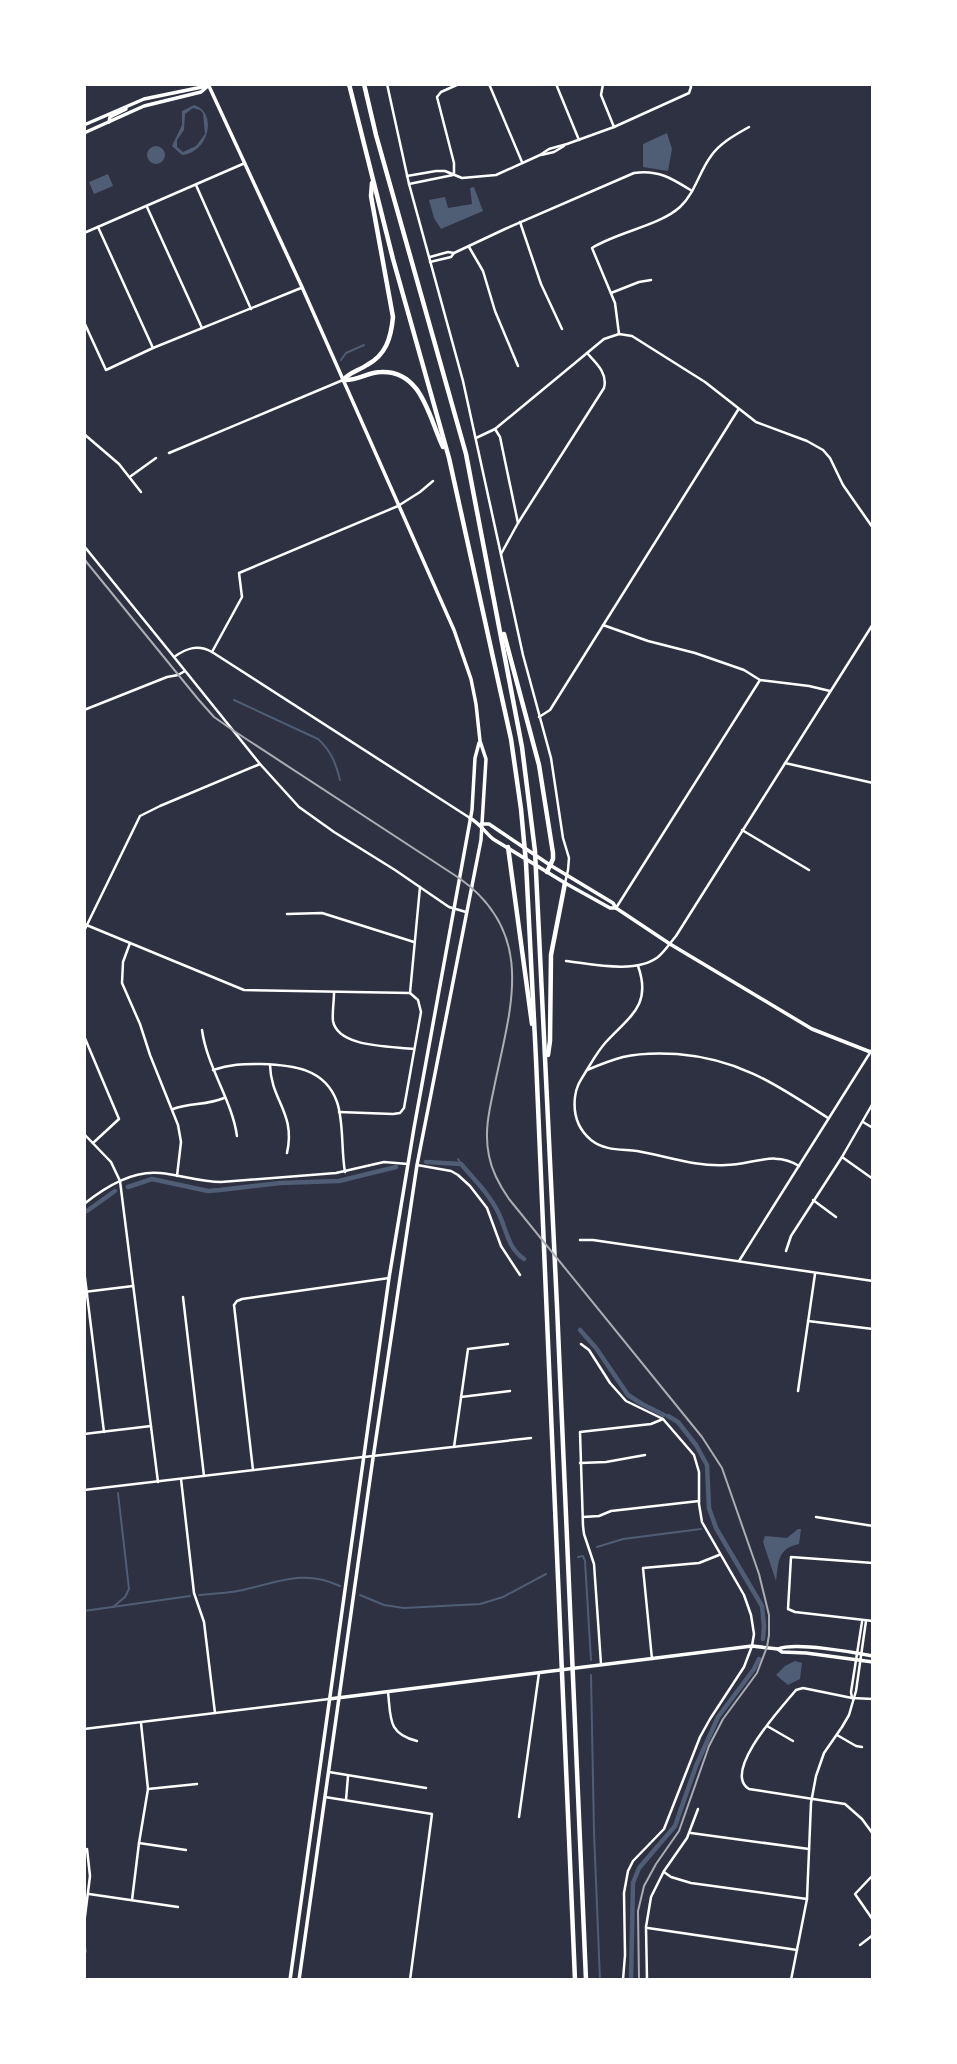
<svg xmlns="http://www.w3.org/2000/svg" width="957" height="2064" font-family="Barlow,sans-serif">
  <rect width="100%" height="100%" fill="#2d3142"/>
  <g fill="#4f5d75" fill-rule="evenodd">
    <path d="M194,105C218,112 209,153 182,155L172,146L182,125V111ZM193,108L200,110L203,113L205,134L196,146L183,152L177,147V140L184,130L185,114Z"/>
    <path d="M667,133L672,149L668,171L643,167V144Z"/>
    <circle cx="156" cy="155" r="9"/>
    <path d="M108,174L113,186L94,194L89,182Z"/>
    <path d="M474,187L483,211L441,229L434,218L429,200L445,197L448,208L472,204L470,188Z"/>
    <path d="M798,1529H801L799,1544C777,1549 779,1561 776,1581L763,1542L765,1536L787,1538Z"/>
    <path d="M795,1661L802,1663L800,1679L788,1685L776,1675L785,1666Z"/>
  </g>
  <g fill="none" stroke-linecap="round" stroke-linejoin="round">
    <g stroke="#4f5d75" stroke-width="2">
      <path d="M341,360L346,353L364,345"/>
      <path d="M234,700L318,739C331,751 336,763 340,780"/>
      <path d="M458,1159L461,1164"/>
      <path d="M597,1547L623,1539L701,1529"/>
      <path d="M578,1557L583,1556L585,1561L591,1660"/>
      <path d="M199,1595C213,1594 228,1593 243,1590C279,1582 304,1569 340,1586"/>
      <path d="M360,1595L384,1605L404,1608L480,1604L503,1597L546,1574"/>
      <path d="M113,1607L125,1597L129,1589L118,1493"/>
      <path d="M84,1611L190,1596"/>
      <path d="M591,1675L594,1832L600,1980"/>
    </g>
    <g stroke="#4f5d75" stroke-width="4.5">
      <path d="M426,1162L461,1164C474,1179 489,1194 498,1212C507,1230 507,1247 524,1259"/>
      <path d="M128,1187L152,1179L208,1191L220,1190L280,1183L339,1181L396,1167"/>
      <path d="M87,1211L115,1191"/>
      <path d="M580,1330L596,1348L628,1395L642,1404L664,1415"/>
      <path d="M668,1416L678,1422L696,1445L707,1465L709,1508L716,1528L762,1606L764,1626L763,1639"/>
      <path d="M631,1980L633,1883L639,1868L675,1826L696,1766L718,1717L754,1669L759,1659"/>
    </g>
    <g stroke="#fff" stroke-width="2.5">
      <path d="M489,84L522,162"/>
      <path d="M556,84L579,140"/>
      <path d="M603,84L601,95L614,127"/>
      <path d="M541,155L554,152L564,146"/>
      <path d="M454,173V163L437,97L441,92L459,84"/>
      <path d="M407,176L436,171H445L462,178L496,175L540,155L549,149L567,144L614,127L689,93L691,87L690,84"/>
      <path d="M409,184L453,175"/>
      <path d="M196,185L251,309"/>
      <path d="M147,207L202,328"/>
      <path d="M520,222L541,284L562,329"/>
      <path d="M98,227L153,348"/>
      <path d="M84,233L245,163"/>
      <path d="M469,247L483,271L495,311L518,366"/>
      <path d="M430,257L448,252L454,253"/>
      <path d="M430,262L451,257L454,253L505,229L634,173C658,169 673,179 692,191"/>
      <path d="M611,293L639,282L651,280"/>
      <path d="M84,322L106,370L153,348L301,288"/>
      <path d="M619,334L615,303L592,248C617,232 659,226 680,207C695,193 699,172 711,156C720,143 735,135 749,127"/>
      <path d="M495,429L500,437L518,523"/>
      <path d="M84,434L119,464L141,492"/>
      <path d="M476,438L495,429L604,339L619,334L632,336L705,382L756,422L807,441L823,450L830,458L843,485L873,528"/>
      <path d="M169,453L343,380"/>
      <path d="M131,476L156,458"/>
      <path d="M501,554L518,523L604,388C608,373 596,363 587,353"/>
      <path d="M603,625L648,641L695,653L744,670L760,680L809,686L830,691"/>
      <path d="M212,652L242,597L239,573L398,506L420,492L433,481"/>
      <path d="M174,657L260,764L299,807L334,832L395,870L449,907L466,912"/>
      <path d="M84,710L167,677L178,675L185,671"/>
      <path d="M539,717L550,710L738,410"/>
      <path d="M785,763L873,783"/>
      <path d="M742,830L809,870"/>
      <path d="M616,908L760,680"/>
      <path d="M287,914L322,913L414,942"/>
      <path d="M84,924L244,990L410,993"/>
      <path d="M84,931L140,816L160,806L260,764"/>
      <path d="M130,943L123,962L122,983L140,1024L150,1055L178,1125L181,1142L177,1176"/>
      <path d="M566,961C592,964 636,974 658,957C665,951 670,943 676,936L873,624"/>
      <path d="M638,966C652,1005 630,1016 606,1042C597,1052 592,1062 585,1073C580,1081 576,1087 575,1097C573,1114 578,1129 591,1140C605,1151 621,1149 637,1151C666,1156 696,1167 726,1165C751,1165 775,1150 799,1166"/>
      <path d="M334,993C334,1002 332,1013 333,1021C338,1048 392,1046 414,1049"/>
      <path d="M202,1030C207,1067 232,1100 237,1136"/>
      <path d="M84,1036L119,1119L93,1143"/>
      <path d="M270,1065C271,1101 296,1113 287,1153"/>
      <path d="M213,1070C230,1064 243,1064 261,1064C292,1065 325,1068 337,1102C344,1122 341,1150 345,1172"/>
      <path d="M587,1070C599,1065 611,1060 623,1057C640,1053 659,1053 677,1054C740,1059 777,1085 828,1118"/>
      <path d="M173,1109C190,1103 208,1105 224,1098"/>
      <path d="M339,1112L393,1114L400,1113L404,1108L421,1012L418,1000L410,993L420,887"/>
      <path d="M863,1122L873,1128"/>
      <path d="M84,1134L111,1162L120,1181L158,1482"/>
      <path d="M842,1157L873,1179"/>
      <path d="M417,1165L451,1171L458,1175L470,1186L487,1208L501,1246L520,1275"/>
      <path d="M813,1200L836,1217"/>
      <path d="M84,1204C105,1187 132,1170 160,1173C181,1175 200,1182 221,1182L336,1173L384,1162L408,1164"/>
      <path d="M580,1240H593L873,1281"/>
      <path d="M786,1251L791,1236L842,1157L873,1103"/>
      <path d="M739,1261L873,1048"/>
      <path d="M84,1270L104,1432"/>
      <path d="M84,1292L133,1286"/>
      <path d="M183,1297L204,1476"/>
      <path d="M808,1321L873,1329"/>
      <path d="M581,1344L589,1350L610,1383L626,1401L663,1419L694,1455L699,1472V1504L702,1522L744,1595L751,1615L754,1634L752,1646L744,1667L710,1719L700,1737L664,1829L633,1861L628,1871L624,1893L625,1955L623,1980"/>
      <path d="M798,1391L815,1274"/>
      <path d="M461,1397L510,1391"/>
      <path d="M84,1434L151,1426"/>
      <path d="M454,1447L468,1349L508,1344"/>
      <path d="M364,1457L531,1438"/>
      <path d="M580,1463L606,1462L645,1455"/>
      <path d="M253,1470L234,1305L237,1301L242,1299L389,1278"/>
      <path d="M181,1479L194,1593L204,1622L215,1713"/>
      <path d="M583,1517L599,1516L611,1511L699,1501"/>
      <path d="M816,1517L873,1526"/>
      <path d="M873,1563L791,1557L788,1609L795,1612L873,1621"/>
      <path d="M652,1659L643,1568L699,1563L719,1555"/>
      <path d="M601,1664L594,1564L584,1534L583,1526L580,1432L651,1424L663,1419"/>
      <path d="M388,1692C391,1717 387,1734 417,1741"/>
      <path d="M852,1698L851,1692L862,1622"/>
      <path d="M873,1699L852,1698L803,1688L796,1690C783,1706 721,1772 749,1789L845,1804L862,1819L873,1834"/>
      <path d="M767,1726L793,1741"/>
      <path d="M837,1735L856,1746L862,1747"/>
      <path d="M329,1772L426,1788"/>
      <path d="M148,1789L197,1784"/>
      <path d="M325,1797L432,1814L410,1980"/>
      <path d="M346,1800L348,1776"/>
      <path d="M519,1817L539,1673"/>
      <path d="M691,1833L809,1849"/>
      <path d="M139,1843L186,1850"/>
      <path d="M664,1872L671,1877L691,1883L807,1899"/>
      <path d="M873,1875L855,1894L873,1920"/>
      <path d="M89,1894L178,1907"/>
      <path d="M132,1900L139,1843L148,1789L141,1723"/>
      <path d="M84,1924L90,1876L87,1849"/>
      <path d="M648,1928L797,1950"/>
      <path d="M84,1934L85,1951L84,1963"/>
      <path d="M860,1945L873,1935"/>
      <path d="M647,1980L646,1927L651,1897L664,1871L687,1838L698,1809"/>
      <path d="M791,1980L807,1899L811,1803L816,1776L824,1753L842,1727L849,1715L856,1691L866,1621"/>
    </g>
    <g stroke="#fff" stroke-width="2.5">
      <path d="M387,84L409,184L463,381L523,655L551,758L563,838L569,858L568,870L565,883"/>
      <path d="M84,546L174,657C187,648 198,644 212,652L470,818"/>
      <path d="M84,1490L363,1457"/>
      <path d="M84,1729L329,1699"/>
    </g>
    <g stroke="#fff" stroke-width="3.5">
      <path d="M109,122L110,117L126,109"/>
      <path d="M84,125L144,99L207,86"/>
      <path d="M84,133L144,106L201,92L209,85"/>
      <path d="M778,1649C795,1642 853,1652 873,1656"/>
      <path d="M329,1699L752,1646L778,1649L782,1652L806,1653L873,1662"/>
    </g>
    <g stroke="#fff" stroke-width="3.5">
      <path d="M208,84L302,287L454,630L471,679L476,704L480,741L486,759L481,840L417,1165L372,1465L299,1980"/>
      <path d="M470,818C480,824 485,832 493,839L565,883L610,908H616"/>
      <path d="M481,824H489L550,865L613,903L616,908L670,944L812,1029L873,1053"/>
      <path d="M290,1980L389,1278L414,1128L472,810L475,758L479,743"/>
    </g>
    <g stroke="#fff" stroke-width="4.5">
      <path d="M349,84L393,259L449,458L511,739L521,809L526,863L536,1059L575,1980"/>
      <path d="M364,84L376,135L466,454L522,747L535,851L557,1306L586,1980"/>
      <path d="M343,380C350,372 358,371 367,365C386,355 391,338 393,317L371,196L372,183"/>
      <path d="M344,380C357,381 368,372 381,372C422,370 429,418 443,447"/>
      <path d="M504,634L539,765L553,853V859L547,872"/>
      <path d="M508,847L532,1024"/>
      <path d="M548,1055L550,1041L551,955L565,883"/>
    </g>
    <path stroke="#abadb3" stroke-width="2" d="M84,559L198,699L214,717L234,731L459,878C538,934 510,1009 494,1088C489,1111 484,1133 489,1156C492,1172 500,1186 509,1199L702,1437L722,1468L759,1574L769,1615V1635L767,1647L757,1673L723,1719L709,1746L679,1831L656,1864L644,1886L638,1911L639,1980"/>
  </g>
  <rect width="957" height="2064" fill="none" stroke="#ffffff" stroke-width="172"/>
</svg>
